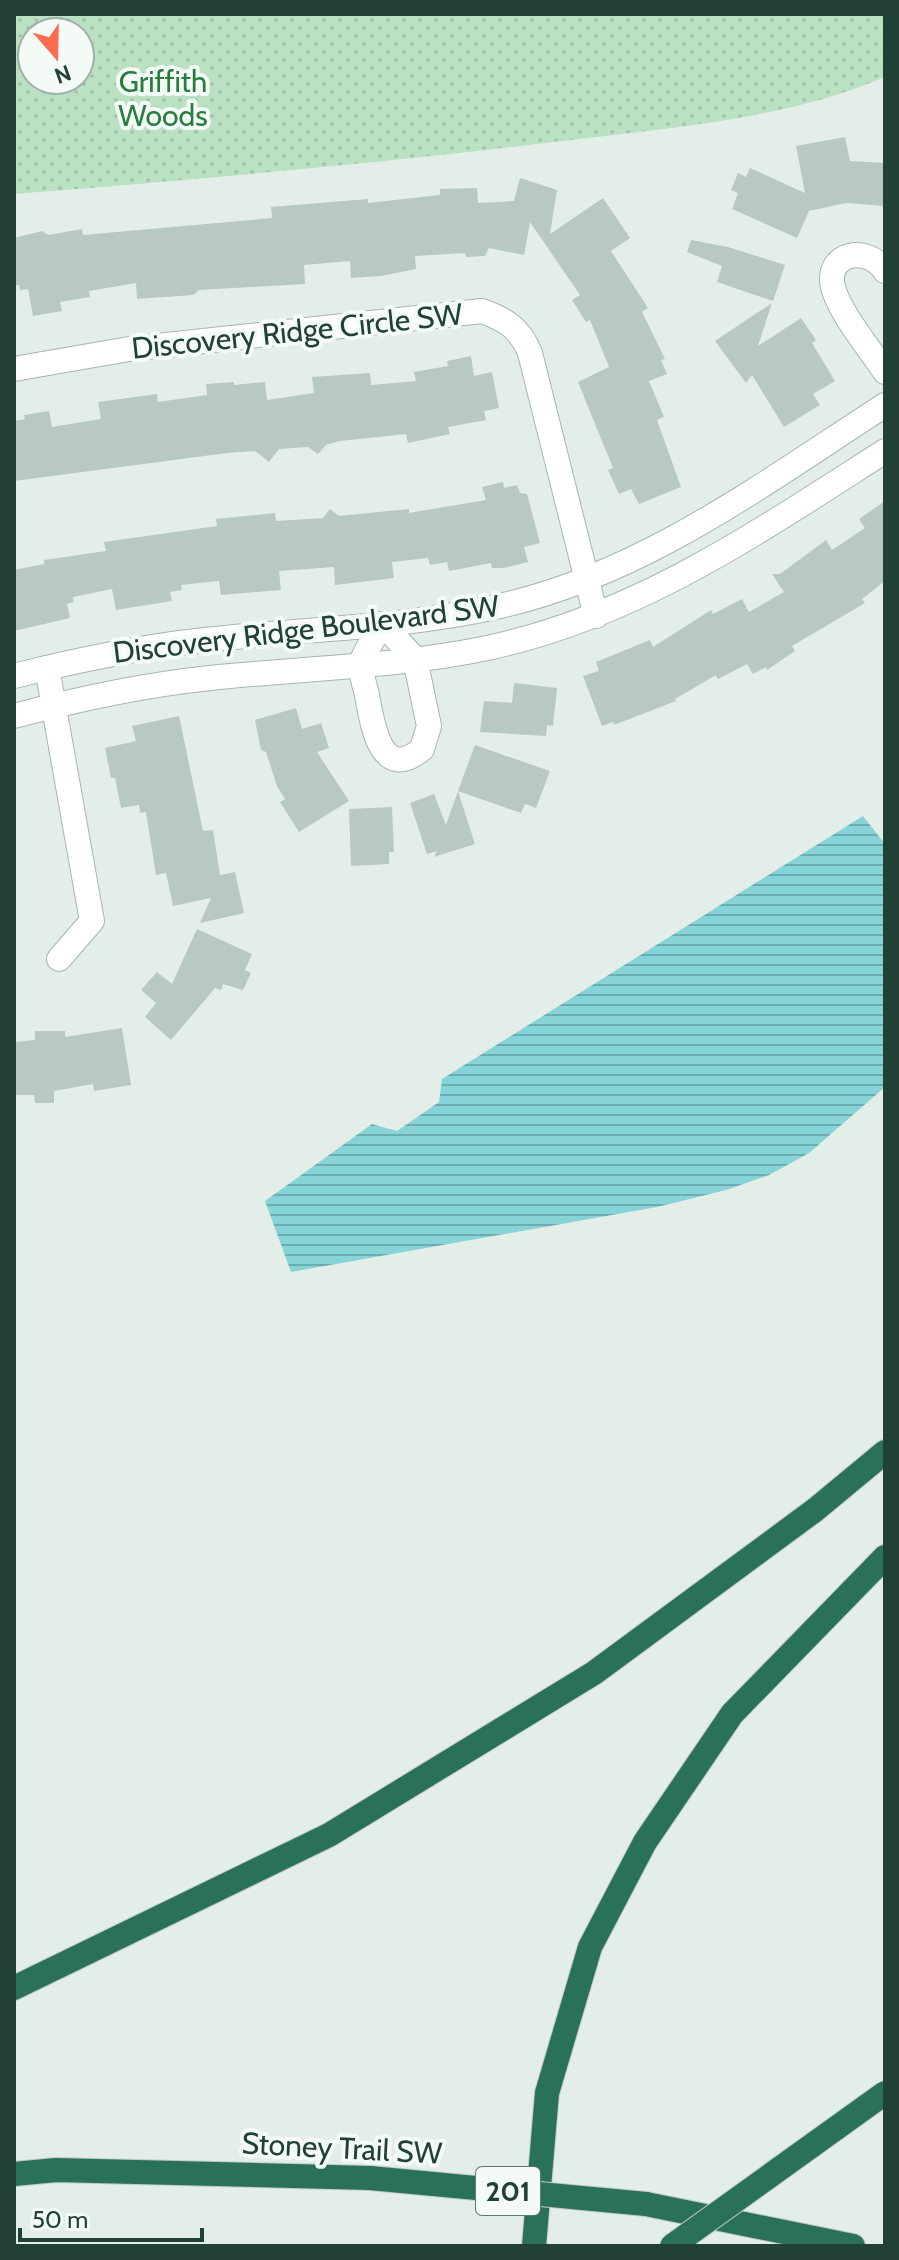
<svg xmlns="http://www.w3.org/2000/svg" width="899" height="2260" font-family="Cabin,sans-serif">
  <defs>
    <pattern id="park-dots" width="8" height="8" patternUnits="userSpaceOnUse" patternTransform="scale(2)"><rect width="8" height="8" fill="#bae1c1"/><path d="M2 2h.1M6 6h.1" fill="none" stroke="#a0c2a6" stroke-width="1.8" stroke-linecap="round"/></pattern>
    <pattern id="water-rules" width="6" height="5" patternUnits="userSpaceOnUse" patternTransform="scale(2)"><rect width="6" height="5" fill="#86d3d8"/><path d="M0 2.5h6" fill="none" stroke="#6dadb0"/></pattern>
  </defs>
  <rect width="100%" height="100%" fill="#e3eee8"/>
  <path fill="url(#park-dots)" fill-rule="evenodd" d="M14,14H885V77C786,119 676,127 570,140C385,163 200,179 14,194ZM32,32H80V80H32Z"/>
  <path fill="url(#water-rules)" d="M863,816L885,844V1087L809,1153L769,1175L726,1190L657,1207L291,1272L265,1201L372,1124L397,1131L439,1102L442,1079Z"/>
  <g fill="#b8c9c1">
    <path d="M845,137L850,161L885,163V206L846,203L809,211L797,238L732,209L738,193L731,190L738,173L746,177L750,168L805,193L796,146Z"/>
    <path d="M520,178L557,190L550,234L603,198L630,238L611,251L648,308L642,312L665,359L661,360L667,374L649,381L664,417L657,420L681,487L639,504L631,489L619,494L608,470L613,468L578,382L609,367L590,320L586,322L572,300L580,295L530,222L524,255L489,248L485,256L466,257L465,253L415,256L416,269L381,276L351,278L350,261L304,265L305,284L199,290L193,295L137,299L136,283L89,291L90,297L60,302L62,311L33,316L28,289L20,290L19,285L14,286V238L42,231L48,235L82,229L83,235L272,218L271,207L368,199V203L440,195V189L477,188L478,203L514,201Z"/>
    <path d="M691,240L728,247L785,265L773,301L717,282L722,266L687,252Z"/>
    <path d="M772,303L758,346L801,318L816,340L812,343L835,381L813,394L820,405L784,427L752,375L746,383L715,341Z"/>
    <path d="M471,356L474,376L492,372L499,408L484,411L486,420L448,427L450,434L408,443L406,434L340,441L326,445L318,454L308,447L279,449L269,462L255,451L227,453L14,481V421L25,419L24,415L49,411L52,427L101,419L98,402L157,394L158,402L207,395L206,384L234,382V385L265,382L267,400L314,393L312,377L370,373L371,385L416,381L414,372L448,366L447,361Z"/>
    <path d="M503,482L504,488L517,485L520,493L527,494L540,543L524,547L528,562L504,568H492L491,563L449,571L447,562L430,565L428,558L392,562L394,578L335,585L334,567L279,571L281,590L221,595L219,581L181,585L182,590L170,592L172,601L116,610L112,589L73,597L74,602L67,604L70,618L14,631V570L44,564V560L106,551L104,542L217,526L216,519L275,513L276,521L323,518L330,509L339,516L409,509V513L486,500L482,487Z"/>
    <path d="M885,501V581L862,599L865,603L792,646L795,651L767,670L766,667L753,674L747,664L718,679L716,675L675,699L676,701L614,725L613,722L602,726L583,676L599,671L596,662L650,640L653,647L711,610L713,614L742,599L749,612L784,592L772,574H780L826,540L832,550L865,528L859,519Z"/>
    <path d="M514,683L557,688L553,726L547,725L546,736L480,732L484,701L512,703Z"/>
    <path d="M296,708L302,729L321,723L329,748L317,752L349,801L299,832L280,802L285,799L277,786L266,752L261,750L255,720Z"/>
    <path d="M179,716L203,831L213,830L220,875L235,872L244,913L200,923L211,898L173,906L166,873L156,875L146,812L140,813L139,805L121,808L115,778H111L105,748L136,741L132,726Z"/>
    <path d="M475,745L550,771L536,808L525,804L521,813L458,791Z"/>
    <path d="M458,791L475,844L434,857L437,851L427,854L410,803L434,794L446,825Z"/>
    <path d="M392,807L394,852H389V864L351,866L349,809Z"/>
    <path d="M197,929L252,954L245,970L251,973L243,990L223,984L221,990L215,988L171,1040L145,1017L156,1003L141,990L157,972L172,984Z"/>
    <path d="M122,1028L131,1085L94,1091L93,1084L54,1091V1103H35L34,1095H15V1042L35,1040V1031H65V1037Z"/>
  </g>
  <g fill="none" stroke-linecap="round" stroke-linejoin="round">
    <defs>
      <g id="street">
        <path d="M885,271C867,244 825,253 833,287C839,312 870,349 885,372"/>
        <path d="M14,369L129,349L482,311C507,320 520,329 530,353L596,616"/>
        <path d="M383,624L415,659L429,726L422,749C380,784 372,722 367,695C365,686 360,672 361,664C364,651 376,635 383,624Z"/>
        <path d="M47,668L92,921L59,959"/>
        <path d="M14,676C77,660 140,647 205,640C303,629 403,628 500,606C643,574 764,483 885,405"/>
        <path d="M14,716C78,699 144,685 210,678C304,668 400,667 492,647C640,614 760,531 885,451"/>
      </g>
      <g id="highway">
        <path d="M14,1988L329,1835L594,1673L815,1510L885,1452"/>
        <path d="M14,2174L56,2170L370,2178"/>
        <path d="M646,2204L853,2246"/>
        <path d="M534,2246L547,2093L590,1947L645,1842L732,1714L885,1557"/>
      </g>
    </defs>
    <use href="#street" stroke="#a5b7af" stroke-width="26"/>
    <use href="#highway" stroke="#c1cac6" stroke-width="26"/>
    <use href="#street" stroke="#fff" stroke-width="24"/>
    <use href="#highway" stroke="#2a715b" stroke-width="24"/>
    <defs>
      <g id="highway-bridge">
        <path d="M370,2178L646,2204"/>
        <path d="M672,2246L885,2093"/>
      </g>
    </defs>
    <use href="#highway-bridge" stroke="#c1cac6" stroke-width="26" stroke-linecap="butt"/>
    <use href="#highway-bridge" stroke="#2a715b" stroke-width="24"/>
  </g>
  <g text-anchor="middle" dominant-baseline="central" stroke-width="8" stroke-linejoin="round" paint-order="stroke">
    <rect fill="#f4faf6" stroke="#60786f" stroke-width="2" x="476" y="2167" width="64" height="48" rx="6"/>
    <g font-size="28" font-weight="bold" fill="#214135">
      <text x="508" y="2191">201</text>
    </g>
    <g font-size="30" fill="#277c40" stroke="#f4faf6">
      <text x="163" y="81">Griffith<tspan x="163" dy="34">Woods</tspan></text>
    </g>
    <g font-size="30" fill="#214135" stroke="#f4faf6">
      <text transform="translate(297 331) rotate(-6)">Discovery Ridge Circle SW</text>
      <text transform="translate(306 629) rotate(-7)">Discovery Ridge Boulevard SW</text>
      <text transform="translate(342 2148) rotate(3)">Stoney Trail SW</text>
    </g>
  </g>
  <rect width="899" height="2260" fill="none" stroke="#214135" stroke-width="32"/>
  <g transform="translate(56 56) rotate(160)"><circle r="38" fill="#f4faf6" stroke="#a0b0a9" stroke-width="2"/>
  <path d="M0-6L14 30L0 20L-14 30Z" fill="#fe6b51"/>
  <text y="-12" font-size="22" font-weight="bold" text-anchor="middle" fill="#214135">N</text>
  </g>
  <path d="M20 2228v12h182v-12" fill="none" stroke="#214135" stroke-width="4"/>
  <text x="32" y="2228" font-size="24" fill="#214135" stroke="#f4faf6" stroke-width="6" paint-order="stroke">50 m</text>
</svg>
